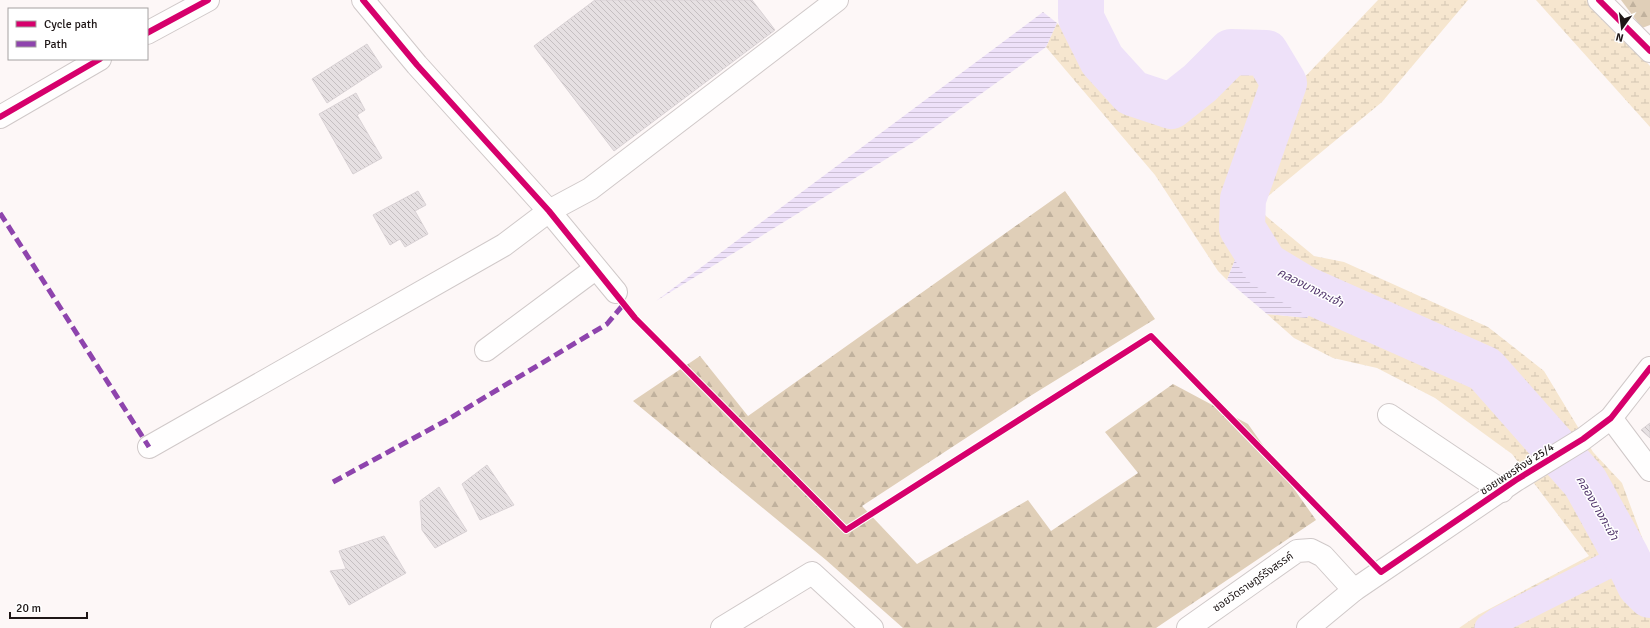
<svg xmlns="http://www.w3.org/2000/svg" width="1650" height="628" font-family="Signika,'Noto Sans Thai',sans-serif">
  <defs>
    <pattern id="forest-firs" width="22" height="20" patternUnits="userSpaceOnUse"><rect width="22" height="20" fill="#e0cfb8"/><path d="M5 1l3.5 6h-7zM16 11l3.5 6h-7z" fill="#c0b19d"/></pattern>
    <pattern id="wetland-marsh" width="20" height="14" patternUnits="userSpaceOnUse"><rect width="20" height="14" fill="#f6e6cf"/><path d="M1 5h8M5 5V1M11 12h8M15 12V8" fill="none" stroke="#d2c5b1"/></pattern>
    <pattern id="water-rules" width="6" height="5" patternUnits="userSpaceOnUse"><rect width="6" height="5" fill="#eee1f9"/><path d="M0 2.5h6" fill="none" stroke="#ccc0d5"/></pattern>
    <pattern id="building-back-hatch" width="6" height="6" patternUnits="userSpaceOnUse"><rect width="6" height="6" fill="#e6e0e2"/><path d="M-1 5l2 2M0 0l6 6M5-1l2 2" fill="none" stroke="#c5bfc1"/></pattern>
  </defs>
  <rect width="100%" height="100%" fill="#fdf7f7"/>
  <g fill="url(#forest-firs)">
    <path d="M1621,0H1650V25L1642,28Z"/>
    <path d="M1065,191L1155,319L1027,398L862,506L917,564L1028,500L1051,531L1138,473L1105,432L1173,384L1248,424L1316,520L1156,628H903L826,560L633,401L700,356L748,416Z"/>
  </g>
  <g fill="url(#wetland-marsh)">
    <path d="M1378,0H1468L1382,102L1255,207L1314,256L1344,262L1488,327L1544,371L1593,452L1622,483L1650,559V628H1459L1478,615L1589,556L1512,454L1435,398L1377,368L1333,358L1294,338L1267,314L1307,318L1327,287L1288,269L1248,227L1227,280L1218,271L1155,175L1046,47L1057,23L1147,113L1174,123L1229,73L1251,65L1271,88L1301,81Z"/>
    <path d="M1536,0H1592L1650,66V127Z"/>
  </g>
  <g fill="url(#water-rules)">
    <path d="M1043,12L1057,23L1046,47L917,140L656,301Z"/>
    <path d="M1248,227L1288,269L1327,287L1307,318L1267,314L1227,280Z"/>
  </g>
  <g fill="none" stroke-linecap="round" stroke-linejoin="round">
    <path stroke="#eee1f9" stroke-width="27" d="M1488,628L1499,620L1626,556"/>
    <path stroke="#eee1f9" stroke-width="46" d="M1081,0V18L1102,60L1132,93L1171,106L1200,83L1231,52L1266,53L1284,83L1243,199L1242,228L1265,265L1305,289L1485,369L1585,482L1626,556L1640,585L1650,595"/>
  </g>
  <g fill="url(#building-back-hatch)" stroke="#d9d2d5">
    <path d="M595,0H752L775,30L614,151L534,46Z"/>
    <path d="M367,44L382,67L327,103L312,79Z"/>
    <path d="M356,93L365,110L357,115L382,158L353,174L319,114Z"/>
    <path d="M418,191L426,205L415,211L428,234L405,247L400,239L390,245L373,215Z"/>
    <path d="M1650,423V438L1641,430Z"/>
    <path d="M487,465L514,505L480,520L462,484Z"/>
    <path d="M439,487L467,531L435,548L422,530L420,501Z"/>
    <path d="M384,536L406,573L349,605L330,571L346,569L339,551Z"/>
  </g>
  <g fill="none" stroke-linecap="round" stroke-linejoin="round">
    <defs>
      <g id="minor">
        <path d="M363,0L417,65L549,211L616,292"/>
        <path d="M1599,0L1650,51"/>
        <path d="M147,33L208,0"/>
        <path d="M0,117L100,59"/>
        <path d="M486,350L595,269"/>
        <path d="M1389,415L1502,491"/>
        <path d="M1611,418L1650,470"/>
        <path d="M149,447L504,245L549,211L590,189L837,0"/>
        <path d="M722,628L812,573L872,628"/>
        <path d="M1188,628L1297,551L1311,550L1323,556L1354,590"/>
        <path d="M1308,628L1354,590L1516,480L1583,439L1611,418L1650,368"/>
      </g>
    </defs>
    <use href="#minor" stroke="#d0c9c9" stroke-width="24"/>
    <use href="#minor" stroke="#fffefe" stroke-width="22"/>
    <g stroke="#8e44ad" stroke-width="5" stroke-dasharray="10 5" stroke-linecap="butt">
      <path d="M0,213L149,447"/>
      <path d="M333,482L447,420L607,324L623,305"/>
    </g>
    <defs>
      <g id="cycleway">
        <path d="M363,0L417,65L549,211L635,318L846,530L1151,336L1381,572L1516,480L1583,439L1611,418L1650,368"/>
        <path d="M1599,0L1650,51"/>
        <path d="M147,33L208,0"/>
        <path d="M0,117L100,59"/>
      </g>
    </defs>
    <use href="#cycleway" stroke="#fff" stroke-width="8"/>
    <use href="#cycleway" stroke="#d6006c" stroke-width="6"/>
  </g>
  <g text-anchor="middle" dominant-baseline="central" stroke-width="3" stroke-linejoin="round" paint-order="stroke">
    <g font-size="11" fill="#1e1616" stroke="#fff">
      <text transform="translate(1517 469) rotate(-33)">ซอยเพชรหึงษ์ 25/4</text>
      <text transform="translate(1253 582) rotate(-35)">ซอยวัดราษฎร์รังสรรค์</text>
    </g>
    <g font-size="12" font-style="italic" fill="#53376d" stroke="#fff">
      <text transform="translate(1310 288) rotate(27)">คลองบางกะเจ้า</text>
      <text transform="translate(1597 508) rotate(60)">คลองบางกะเจ้า</text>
    </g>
  </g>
  <rect x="8" y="8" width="140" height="52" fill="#ffffff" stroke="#a5a2a2"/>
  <rect x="16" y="21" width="20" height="6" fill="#d6006c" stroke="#a5a2a2"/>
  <text x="44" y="28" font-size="12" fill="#1e1616">Cycle path</text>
  <rect x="16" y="41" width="20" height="6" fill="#8e44ad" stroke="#a5a2a2"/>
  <text x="44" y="48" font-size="12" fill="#1e1616">Path</text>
  <g transform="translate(1622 28) rotate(194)" stroke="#ffffff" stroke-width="3" paint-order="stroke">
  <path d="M0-3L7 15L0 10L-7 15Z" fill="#1e1616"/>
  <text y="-6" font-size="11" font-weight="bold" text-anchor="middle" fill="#1e1616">N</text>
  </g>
  <path d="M10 612v6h77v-6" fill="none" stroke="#1e1616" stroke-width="2"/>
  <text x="16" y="612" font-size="12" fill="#1e1616" stroke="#ffffff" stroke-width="3" paint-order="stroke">20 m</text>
</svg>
